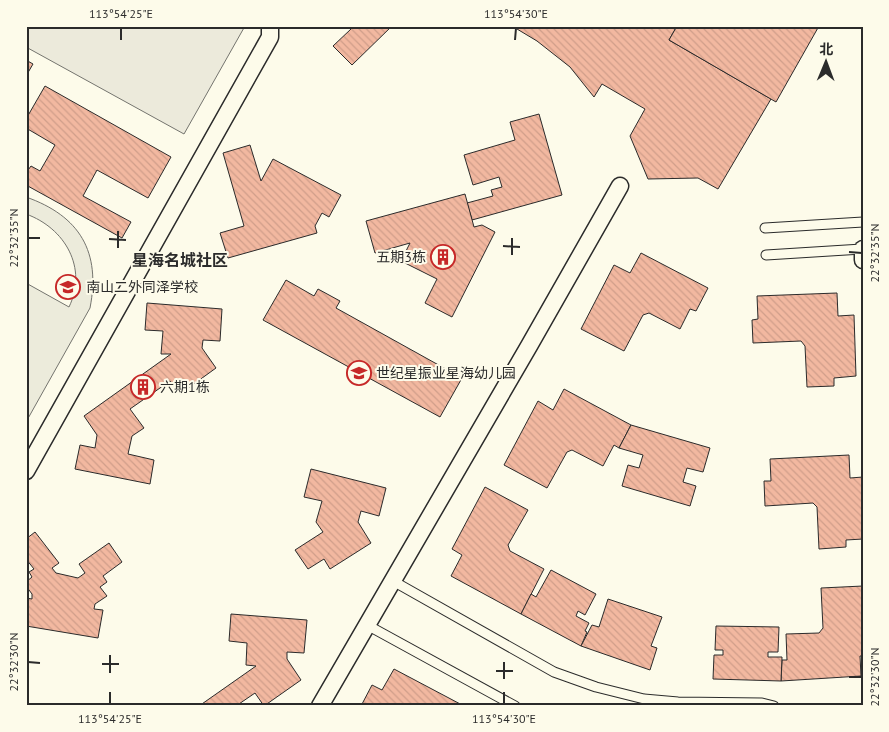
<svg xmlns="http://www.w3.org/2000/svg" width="889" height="732" font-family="'PT Sans','Noto Sans SC',sans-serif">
  <defs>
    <pattern id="building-back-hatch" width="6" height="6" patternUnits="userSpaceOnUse" patternTransform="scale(1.25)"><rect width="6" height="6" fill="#f2b8a0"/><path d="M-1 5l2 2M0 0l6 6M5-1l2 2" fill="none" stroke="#d09e8a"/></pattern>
  </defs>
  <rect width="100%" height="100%" fill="#fdfbea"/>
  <path fill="#ecebdb" stroke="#74746e" d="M26,197C80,216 101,252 90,308L26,422V283L69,307C88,268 65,228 26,214Z"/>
  <path fill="#eceadb" stroke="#74746e" d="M26,26H245L184,134L26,47Z"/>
  <g fill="url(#building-back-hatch)" stroke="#2b2b2b">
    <path d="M349,26H392L352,65L333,46L351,29Z"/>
    <path d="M512,26H677L669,40L771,99L718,189L698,178L648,179L630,136L645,109L602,84L594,97L570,67L537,41Z"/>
    <path d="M677,26H819L776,102L669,40Z"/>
    <path d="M26,60L33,64L26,76Z"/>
    <path d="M45,86L171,157L148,198L97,170L83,196L131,222L122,238L26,185V173L31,166L40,171L55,145L26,128V119Z"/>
    <path d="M539,114L562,195L472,220L467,203L493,196L491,190L502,187L499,177L473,185L464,155L515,140L510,122Z"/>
    <path d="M250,145L261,181L273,159L341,195L329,217L322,213L315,226L317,233L228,258L220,233L244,226L223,153Z"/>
    <path d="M465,194L474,227L482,225L495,232L452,317L425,303L437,279L401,261L410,243L375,253L366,221Z"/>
    <path d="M641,253L708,288L696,311L690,309L680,329L649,313L643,315L624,351L581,329L614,265L630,273Z"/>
    <path d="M286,280L314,296L318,289L340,301L336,308L462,378L440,417L263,320Z"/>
    <path d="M837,293L838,316L854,315L856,376L834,378V386L807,387L805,346L801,341L753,343L752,320L758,319L757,296Z"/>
    <path d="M147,303L222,309L220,341L203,340L202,348L216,368L180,394L170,381L130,409L144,428L132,436L128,454L154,460L150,484L75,469L80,445L95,448L97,435L84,416L171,354H161L163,331L145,330Z"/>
    <path d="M564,389L631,425L619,448L614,445L603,466L572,450L567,452L547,488L504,465L538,401L553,410Z"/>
    <path d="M631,425L710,448L703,472L687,468L683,482L696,486L690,506L622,486L628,465L639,468L643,455L619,448Z"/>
    <path d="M849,455L850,478L863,477V539L846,540V547L819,549L817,507L813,503L765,506L764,481H771L770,459Z"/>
    <path d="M311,469L386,488L379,516L361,511L358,522L371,543L330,569L324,559L308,569L295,550L323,532L316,522L322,501L304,497Z"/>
    <path d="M485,487L528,510L508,545L510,551L544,569L521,614L451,576L462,555L452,549Z"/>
    <path d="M35,532L59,563L52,568L56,573L78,578L85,573L79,564L109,543L122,562L103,576L107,582L100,587L107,596L95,604L94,609L103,610L98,638L26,626V598L32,599V594L26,586V582L32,577L29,572L34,569L26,559V539Z"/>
    <path d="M551,570L596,594L585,615L578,611L576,616L589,623L585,631L587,632L581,646L521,614L531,594L536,597Z"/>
    <path d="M863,586V656H860L861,676L781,681L782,660H787L786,634L819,633L823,628L821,588Z"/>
    <path d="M608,599L662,617L651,646L657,648L650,670L581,646L592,625L599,627Z"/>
    <path d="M231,614L307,620L304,653L287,652V659L301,680L264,706L255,693L236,706H199L256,666L246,665L247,643L229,641Z"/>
    <path d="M716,626L779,627L778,652H768V657H782L781,681L713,679L714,655H723V650H715Z"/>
    <path d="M394,669L464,706H361L372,685L382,690Z"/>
  </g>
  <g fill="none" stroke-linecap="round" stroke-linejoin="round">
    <defs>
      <g id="service">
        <path d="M765,228L863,222"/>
        <path d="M766,255L862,249"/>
        <path d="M393,581L554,672L596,687L644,699L678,702L762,703L774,706"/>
        <path d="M367,625L515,706"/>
      </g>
      <g id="minor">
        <path d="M863,249V260"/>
        <path d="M26,471L270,37V26"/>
        <path d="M320,706L529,346L620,186"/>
      </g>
    </defs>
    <use href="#service" stroke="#2b2b2b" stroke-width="11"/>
    <use href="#minor" stroke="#2b2b2b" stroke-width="19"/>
    <use href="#service" stroke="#fdfbea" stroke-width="9"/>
    <use href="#minor" stroke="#fdfbea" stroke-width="16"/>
  </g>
  <path fill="none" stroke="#2b2b2b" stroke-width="2" d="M121,40V28M515,40L516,28M28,238H40M109,239L126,240M503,246L520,247M118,248V231M849,252L862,253M512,255V238M28,662L40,663M102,664H119M496,671H513M110,673V655M849,677H862M504,679V662M110,704V692M504,704V692"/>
  <defs>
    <symbol id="building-ring" viewBox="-11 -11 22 22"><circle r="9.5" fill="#fdfbea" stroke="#c62828" stroke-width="1.5"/><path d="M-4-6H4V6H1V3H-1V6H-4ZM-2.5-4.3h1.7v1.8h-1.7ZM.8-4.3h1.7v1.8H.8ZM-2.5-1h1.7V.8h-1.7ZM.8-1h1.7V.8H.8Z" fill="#c62828"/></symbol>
    <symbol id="school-ring" viewBox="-11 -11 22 22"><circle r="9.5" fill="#fdfbea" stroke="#c62828" stroke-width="1.5"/><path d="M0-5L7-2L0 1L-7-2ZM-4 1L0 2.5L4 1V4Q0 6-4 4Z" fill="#c62828"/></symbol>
  </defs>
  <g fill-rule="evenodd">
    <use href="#building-ring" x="429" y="243" width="28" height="28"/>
    <use href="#school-ring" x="54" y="273" width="28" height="28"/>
    <use href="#school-ring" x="345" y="359" width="28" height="28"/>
    <use href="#building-ring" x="129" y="373" width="28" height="28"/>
  </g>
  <g text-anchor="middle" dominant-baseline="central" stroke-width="4" stroke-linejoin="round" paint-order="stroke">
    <g font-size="14" fill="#2b2b2b" stroke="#fdfbea" text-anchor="start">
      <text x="426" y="257" text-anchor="end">五期3栋</text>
      <text x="86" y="287">南山二外同泽学校</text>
      <text x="376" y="373">世纪星振业星海幼儿园</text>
      <text x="160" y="387">六期1栋</text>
    </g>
    <g font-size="16" font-weight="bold" fill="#2b2b2b" stroke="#fdfbea">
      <text x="180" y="260">星海名城社区</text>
    </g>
  </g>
  <rect width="889" height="732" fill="none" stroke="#fdfbea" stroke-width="55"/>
  <g transform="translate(826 62) rotate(1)" stroke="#fdfbea" stroke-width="4" paint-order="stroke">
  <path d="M0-4L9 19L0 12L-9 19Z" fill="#2b2b2b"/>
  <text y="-8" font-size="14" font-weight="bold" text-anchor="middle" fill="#2b2b2b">北</text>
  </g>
  <rect x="28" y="28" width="834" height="676" fill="none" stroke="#2b2b2b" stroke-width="2"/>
  <g font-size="12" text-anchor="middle" fill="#2b2b2b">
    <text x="121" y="18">113°54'25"E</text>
    <text x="516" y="18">113°54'30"E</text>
    <text transform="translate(14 238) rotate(-90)" y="4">22°32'35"N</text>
    <text transform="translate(875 253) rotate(-90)" y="4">22°32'35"N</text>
    <text transform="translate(14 662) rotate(-90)" y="4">22°32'30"N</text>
    <text transform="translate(875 677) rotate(-90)" y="4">22°32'30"N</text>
    <text x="110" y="723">113°54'25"E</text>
    <text x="504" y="723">113°54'30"E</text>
  </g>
</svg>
